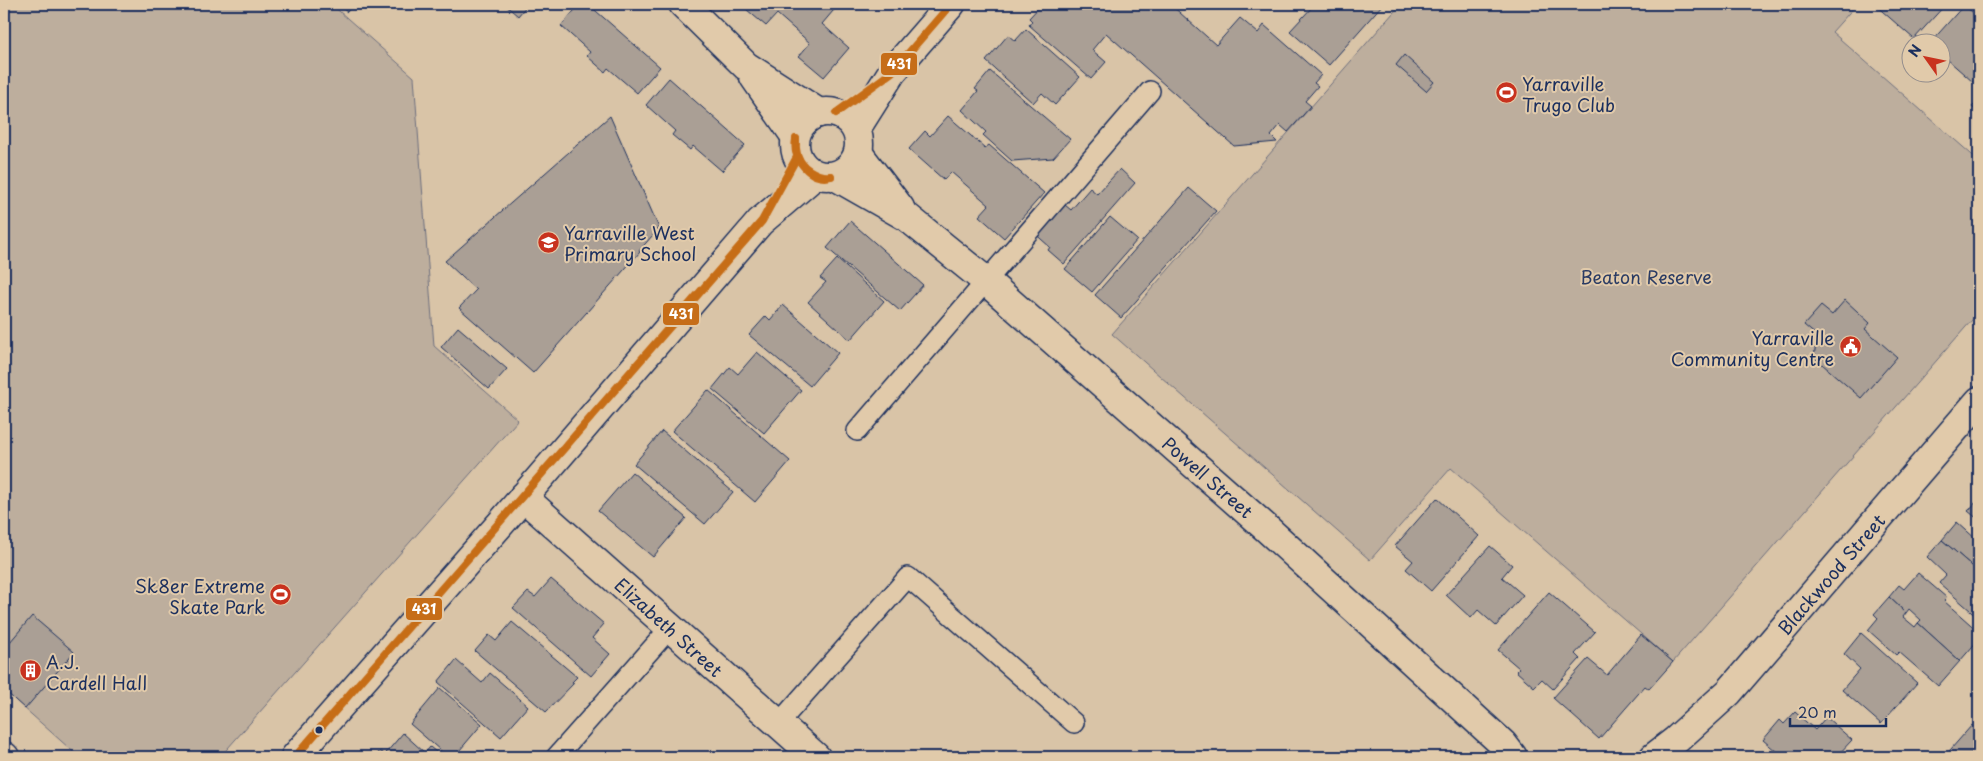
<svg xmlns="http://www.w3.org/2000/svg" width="1983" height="761" font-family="'Playpen Sans',sans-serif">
  <rect width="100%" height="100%" fill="#d9c4a7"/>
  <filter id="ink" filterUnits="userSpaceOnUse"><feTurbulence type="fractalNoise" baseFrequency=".02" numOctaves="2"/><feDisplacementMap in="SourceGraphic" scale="10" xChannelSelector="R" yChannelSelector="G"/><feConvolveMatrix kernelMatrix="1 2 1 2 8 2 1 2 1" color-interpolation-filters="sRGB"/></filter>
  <g filter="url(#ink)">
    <g fill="#bdae9d" stroke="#6c6e7e">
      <path d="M4,4H331L414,77L434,346L518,420L220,757H79L4,690Z"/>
      <path d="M1401,4H1857L1832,32L1979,161V312L1673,662L1451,468L1370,560L1112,334Z"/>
    </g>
    <g fill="#aa9f95" stroke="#1b2f5e">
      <path d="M337,4H354L347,12Z"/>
      <path d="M504,4H528L518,16Z"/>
      <path d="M580,4H588L660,67L637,93L608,68L605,72L587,56L590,52L561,26Z"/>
      <path d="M740,4H839L822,24L849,48L824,77L799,56L810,43L777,14L766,26Z"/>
      <path d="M1042,4H1170L1216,45L1240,18L1258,33L1264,25L1321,75L1314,83L1318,86L1305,101L1311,106L1288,132L1280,125L1271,136L1277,142L1234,146L1106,33L1092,50L1106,62L1091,79L1029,25L1032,21L1029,18Z"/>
      <path d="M1315,4H1383L1329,65L1290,31Z"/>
      <path d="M1874,4H1946L1914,39Z"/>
      <path d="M1964,5L1979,18V27L1977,29L1979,32V75L1973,82L1940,53V42H1931Z"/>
      <path d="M1026,29L1080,77L1055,105L1042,93L1033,103L986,61L1008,35L1015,41Z"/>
      <path d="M1404,55L1434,82L1426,91L1396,65Z"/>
      <path d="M990,71L1070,139L1053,158L1012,161L983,135L986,132L962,110L978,91L975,89Z"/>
      <path d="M669,78L745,145L722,171L693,146L690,150L672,135L675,131L646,105Z"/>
      <path d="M1979,99V113L1972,107Z"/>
      <path d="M610,116L659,228L639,251L640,252L533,373L459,308L476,290L445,261Z"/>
      <path d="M948,116L985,148L989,145L1044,193L1004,238L979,216L989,205L951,172L944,180L909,149L925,131L930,136Z"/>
      <path d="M1120,169L1135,183L1064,264L1048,250L1050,247L1032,231L1059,200L1071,210L1090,188L1097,194Z"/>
      <path d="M1189,188L1216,211L1121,318L1095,295Z"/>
      <path d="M1110,217L1137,240L1092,292L1065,269Z"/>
      <path d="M850,221L923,285L900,311L827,248Z"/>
      <path d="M837,259L884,301L850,340L808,302L826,282L820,278Z"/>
      <path d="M1845,300L1870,323L1865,329L1897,357L1861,398L1814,357L1817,336L1804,325L1821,306L1832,315Z"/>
      <path d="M783,305L838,353L810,386L749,335L766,316L770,320Z"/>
      <path d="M458,327L507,369L489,389L441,347Z"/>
      <path d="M757,352L801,390L764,433L712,389L730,367L738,374Z"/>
      <path d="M708,390L790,461L755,502L672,431Z"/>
      <path d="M662,431L733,492L705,524L634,464Z"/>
      <path d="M632,472L686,518L653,557L598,511Z"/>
      <path d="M1437,498L1479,536L1431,591L1406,569L1413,561L1395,546Z"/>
      <path d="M1979,499V520L1968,511Z"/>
      <path d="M1957,522L1977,540L1979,538V572L1942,540Z"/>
      <path d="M1942,540L1979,572V618L1939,583L1946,575L1927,557Z"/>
      <path d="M1490,546L1512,565L1502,577L1523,595L1496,626L1478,610L1471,618L1446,595Z"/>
      <path d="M1918,573L1947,598L1944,601L1979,632V639L1960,661L1918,623L1921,620L1909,609L1906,613L1889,597L1899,585L1904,589Z"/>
      <path d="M551,579L604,624L592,638L610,654L591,676L513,608L528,592L535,597Z"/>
      <path d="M1549,592L1595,632L1575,654L1580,659L1553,689L1542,679L1534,687L1516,671L1519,668L1498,650Z"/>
      <path d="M1889,597L1906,613L1903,617L1915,627L1918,623L1960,661L1938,686L1899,652L1896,655L1868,630L1878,618L1874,614Z"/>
      <path d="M32,616L74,652L25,709L4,690V649Z"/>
      <path d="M512,622L577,677L572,682L574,683L546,712L475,651L489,635L496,641Z"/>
      <path d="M1861,633L1917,683L1881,724L1842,690L1860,669L1844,654Z"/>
      <path d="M1641,635L1673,662L1649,689L1645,686L1599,739L1553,698L1588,659L1607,675Z"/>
      <path d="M456,660L482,683L490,673L528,706L501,737L438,682Z"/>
      <path d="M440,688L482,724L454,757H448L410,724Z"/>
      <path d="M1795,712L1815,730L1826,717L1852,740L1836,757H1783L1763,740L1780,720L1784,724Z"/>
      <path d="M1972,725L1979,731V757H1944Z"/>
      <path d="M403,733L425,753L430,747L442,757H391L386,753Z"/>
      <path d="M380,751L388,757H375Z"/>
    </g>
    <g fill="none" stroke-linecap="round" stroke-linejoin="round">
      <defs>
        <g id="lane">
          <path d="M857,431L1150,91"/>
          <path d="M778,724L908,577L1074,723"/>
          <path d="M556,757L670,628"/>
        </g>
        <g id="street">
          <path d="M683,4L746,66L819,113"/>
          <path d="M754,77L795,136"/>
          <path d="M858,153L900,208"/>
          <path d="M835,176L907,217L986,281L1265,527L1503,744L1513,757"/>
          <path d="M523,497L816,757"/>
          <path d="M1654,757L1676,740L1729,692L1979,401"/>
        </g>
        <g id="secondary">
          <circle cx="827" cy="144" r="32"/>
          <path d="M856,129L892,72L951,4"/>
          <path d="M295,757L502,522L760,222L815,175"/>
        </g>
        <path id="primary" d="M4,756L5,757"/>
      </defs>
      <use href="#lane" stroke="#1b2f5e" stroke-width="22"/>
      <use href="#street" stroke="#1b2f5e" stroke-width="31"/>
      <use href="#secondary" stroke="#1b2f5e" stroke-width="31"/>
      <use href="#primary" stroke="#1b2f5e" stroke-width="31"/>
      <use href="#lane" stroke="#e1caaa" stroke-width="19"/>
      <use href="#street" stroke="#e1caaa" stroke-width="28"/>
      <use href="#secondary" stroke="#e1caaa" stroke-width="28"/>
      <use href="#primary" stroke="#e1caaa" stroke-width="28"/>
      <defs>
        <g id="bus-1">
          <path d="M836,113L892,72L951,4"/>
          <path d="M796,139C796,143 795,148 796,152C799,167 817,178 831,176"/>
          <path d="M796,139C793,159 810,182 831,176"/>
          <path d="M295,757L762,221L797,157"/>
        </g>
      </defs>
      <use href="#bus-1" stroke="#e1caaa" stroke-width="11"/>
      <use href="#bus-1" stroke="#c66d18" stroke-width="8"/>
    </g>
  </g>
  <defs>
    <symbol id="stadium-disc" viewBox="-11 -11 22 22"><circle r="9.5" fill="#c8321e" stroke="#e1caaa"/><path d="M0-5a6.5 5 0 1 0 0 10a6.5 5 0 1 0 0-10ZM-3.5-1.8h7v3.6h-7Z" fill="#fff"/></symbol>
    <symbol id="school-disc" viewBox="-11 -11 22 22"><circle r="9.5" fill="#c8321e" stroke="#e1caaa"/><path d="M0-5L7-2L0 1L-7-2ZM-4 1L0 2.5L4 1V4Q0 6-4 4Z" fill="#fff"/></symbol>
    <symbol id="civic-disc" viewBox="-11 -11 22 22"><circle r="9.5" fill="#c8321e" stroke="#e1caaa"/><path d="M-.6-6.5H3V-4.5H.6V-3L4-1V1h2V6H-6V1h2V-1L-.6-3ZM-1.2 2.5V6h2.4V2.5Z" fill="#fff"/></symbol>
    <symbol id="building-disc" viewBox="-11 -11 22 22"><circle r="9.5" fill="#c8321e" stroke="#e1caaa"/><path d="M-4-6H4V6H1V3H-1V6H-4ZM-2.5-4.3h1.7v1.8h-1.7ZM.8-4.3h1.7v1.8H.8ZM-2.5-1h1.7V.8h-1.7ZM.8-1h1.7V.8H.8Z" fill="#fff"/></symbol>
  </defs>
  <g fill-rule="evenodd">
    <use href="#stadium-disc" x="1494" y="80" width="25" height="25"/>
    <use href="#school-disc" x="536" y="230" width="25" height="25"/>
    <use href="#civic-disc" x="1838" y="334" width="25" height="25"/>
    <use href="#stadium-disc" x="268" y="582" width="25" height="25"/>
    <use href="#building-disc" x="18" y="658" width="25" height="25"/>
  </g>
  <circle fill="#1b2f5e" stroke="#e1caaa" stroke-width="2" cx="319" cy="730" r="4.5"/>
  <g text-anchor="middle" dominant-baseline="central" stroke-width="4" stroke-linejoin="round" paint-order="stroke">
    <g font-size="18" fill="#1b2f5e" stroke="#e1caaa" text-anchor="start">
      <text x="1522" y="83">Yarraville<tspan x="1522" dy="21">Trugo Club</tspan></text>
      <text x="564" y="232">Yarraville West<tspan x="564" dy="21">Primary School</tspan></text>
      <text x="1834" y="337" text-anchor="end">Yarraville<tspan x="1834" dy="21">Community Centre</tspan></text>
      <text x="265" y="585" text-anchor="end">Sk8er Extreme<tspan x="265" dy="21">Skate Park</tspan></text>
      <text x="46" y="661">A.J.<tspan x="46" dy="21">Cardell Hall</tspan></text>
    </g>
    <g font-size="18" fill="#2b3c64" stroke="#e1caaa">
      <text x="1646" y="276">Beaton Reserve</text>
    </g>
    <g font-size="18" fill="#1b2f5e" stroke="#e1caaa">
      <text transform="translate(1208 477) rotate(41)">Powell Street</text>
      <text transform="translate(1831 574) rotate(-49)">Blackwood Street</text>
      <text transform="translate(669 627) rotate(42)">Elizabeth Street</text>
    </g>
  </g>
  <g stroke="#e1caaa" stroke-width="2">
    <rect x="880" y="52" width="38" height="24" rx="5" fill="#c66d18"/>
    <rect x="662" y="302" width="38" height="24" rx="5" fill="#c66d18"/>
    <rect x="405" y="597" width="38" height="24" rx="5" fill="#c66d18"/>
  </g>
  <g font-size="14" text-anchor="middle" font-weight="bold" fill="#fff">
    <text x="899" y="69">431</text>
    <text x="681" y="319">431</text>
    <text x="424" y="614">431</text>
  </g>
  <rect width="1983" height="761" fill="none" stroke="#e1caaa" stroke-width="20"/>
  <rect x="10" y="10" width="1963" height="741" fill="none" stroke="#1b2f5e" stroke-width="2" filter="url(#ink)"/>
  <g transform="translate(1926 58) rotate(303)"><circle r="24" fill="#e1caaa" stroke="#928c8c"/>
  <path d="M0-4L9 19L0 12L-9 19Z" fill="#c8321e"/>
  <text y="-8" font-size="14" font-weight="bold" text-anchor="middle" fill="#1b2f5e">N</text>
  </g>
  <path d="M1790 718v8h96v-8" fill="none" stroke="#1b2f5e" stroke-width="2.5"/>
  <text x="1798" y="718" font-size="15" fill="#1b2f5e" stroke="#e1caaa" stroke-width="4" paint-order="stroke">20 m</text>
</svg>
